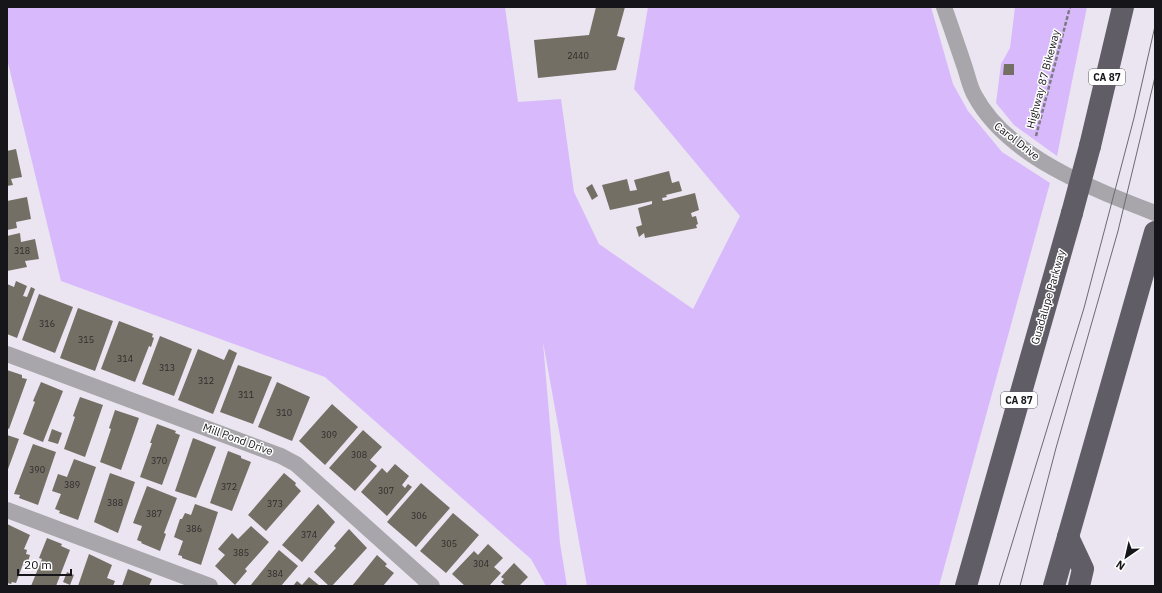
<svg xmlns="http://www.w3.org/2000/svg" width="1162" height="593" font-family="'IBM Plex Sans',sans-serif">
  <rect width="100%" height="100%" fill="#eae5f0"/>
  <g fill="#d8bafc">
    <path d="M7,7H505L518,102L561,99L574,192L599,244L693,309L740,216L634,89L648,7H931L953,84L968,111L1002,152L1050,183L939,586H587L543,342L560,543L567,586H546L531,559L325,377L61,281L7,59Z"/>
    <path d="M1015,7H1087L1057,156L1014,125L996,103L1001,64L1010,48Z"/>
  </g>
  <g fill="#746f65">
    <path d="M596,7H625L617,36L625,38L616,70L538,78L534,40L589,35Z"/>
    <path d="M1004,64H1014V75H1003Z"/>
    <path d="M16,149L22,177L11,179L13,185L7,186V151Z"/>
    <path d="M669,171L672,183L679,181L682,191L666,195L667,197L662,198L663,201L695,193L699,210L691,213L692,217L696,216L698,224L696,225L697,228L645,238L644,233L639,237L636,227L642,225L638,208L652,204V201L610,210L602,185L627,179L630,191L637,190L634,180Z"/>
    <path d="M592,184L598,196L592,200L586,188Z"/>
    <path d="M27,197L31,219L16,222L17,228L7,230V201Z"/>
    <path d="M20,233L21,242L35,239L39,259L25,261L27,267L7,271V236Z"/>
    <path d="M16,281L27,286L23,296L27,297L31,287L35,289L17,338L7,334V284L14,287Z"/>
    <path d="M39,294L73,307L55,353L22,340Z"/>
    <path d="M78,308L113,321L95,371L60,358Z"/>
    <path d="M119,321L153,334L152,337L154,338L151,347L149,346L135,382L101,369Z"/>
    <path d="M160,336L192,349L174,396L142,384Z"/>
    <path d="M198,349L224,360L229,349L237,353L213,414L178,400Z"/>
    <path d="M238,365L272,377L253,424L220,412Z"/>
    <path d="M7,370L22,375V378L27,379L9,429L7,428Z"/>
    <path d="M41,382L63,391L43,442L23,434L35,402L33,401Z"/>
    <path d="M277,382L310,397L292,441L258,427Z"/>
    <path d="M80,397L103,405L85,457L64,449L75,417L73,416Z"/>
    <path d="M332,404L358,427L325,465L299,441Z"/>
    <path d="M115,410L139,418L121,470L100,462L111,429L109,428Z"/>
    <path d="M157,424L176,431L175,433L180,435L162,485L140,477L152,443H150Z"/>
    <path d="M52,429L62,433L58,444L48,441Z"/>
    <path d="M363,430L382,447L370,460L377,466L355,491L329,468Z"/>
    <path d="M7,435L19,439L7,472Z"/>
    <path d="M193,438L216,447L196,498L175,491Z"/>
    <path d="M33,444L56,452L38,505L19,498L20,495L14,494Z"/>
    <path d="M228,451L241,456V458L251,462L232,511L210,503Z"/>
    <path d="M74,459L96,467L78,520L59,513L60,511L55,509L61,494L52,491L58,474L67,477Z"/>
    <path d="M395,464L409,476L402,485L405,488L408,484L412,487L387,516L361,492L382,468L387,473Z"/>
    <path d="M110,473L135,482L118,533L94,522Z"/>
    <path d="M284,473L296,483L295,485L301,491L266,531L248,515Z"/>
    <path d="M421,483L450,508L416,547L387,522Z"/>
    <path d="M147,486L177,498L164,533L166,534L160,551L141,543L142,542L137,540L142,526L133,523Z"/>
    <path d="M195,504L218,512L201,565L182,558V556L178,555L183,541L174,537L180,519H182L185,513L191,515Z"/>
    <path d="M318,504L335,522L302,562L282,545Z"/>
    <path d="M453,513L479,535L446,573L420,551Z"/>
    <path d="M7,524L30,535L24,549L27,550L26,554L30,555L27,565L23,564L16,583L12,582L11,584L7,583Z"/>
    <path d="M251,526L269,542L245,569L247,571L235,585L215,566L225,555L218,549L232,533L238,539Z"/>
    <path d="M349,529L367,548L332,586H329L314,572L336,548L334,546Z"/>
    <path d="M47,538L62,544L61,546L70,550L56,586H31L42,559L39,558Z"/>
    <path d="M488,544L503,558L494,567L501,573L489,586H465L452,574L474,551L478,555Z"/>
    <path d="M279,550L298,566L281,586H250Z"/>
    <path d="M89,554L112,565L107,578L115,581L113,586H78Z"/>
    <path d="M377,555L387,564L385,566L394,573L383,586H352Z"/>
    <path d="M514,563L528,577L519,586H506L501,582L504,579L501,577Z"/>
    <path d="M128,569L152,579L149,586H122Z"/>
    <path d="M67,572L74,575L70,585L63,582Z"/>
    <path d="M309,577L320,586H293L297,581L302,585Z"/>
  </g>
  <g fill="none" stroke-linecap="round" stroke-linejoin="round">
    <path stroke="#7d7a81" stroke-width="2.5" stroke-dasharray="4 2" stroke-linecap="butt" d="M1036,136L1070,7"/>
    <g stroke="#a8a6ab" stroke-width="16">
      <path d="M944,7C951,27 958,47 965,68C968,77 970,88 975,96C1008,157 1093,189 1155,213"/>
      <path d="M7,354L281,456L296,464L432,586"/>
      <path d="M7,510L210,586"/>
    </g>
    <g stroke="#615d67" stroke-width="22">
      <path d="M1090,146L1123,7"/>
      <path d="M1068,537L1083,569L1079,586"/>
      <path d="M966,586L1072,213"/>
      <path d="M1054,586L1155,232"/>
    </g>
    <g stroke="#6c6970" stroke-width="1">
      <path d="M999,586L1084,308L1134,118L1155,26"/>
      <path d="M1020,586L1056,448L1118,231L1155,77"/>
    </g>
    <path stroke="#615d67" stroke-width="22" d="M1072,213L1090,146"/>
  </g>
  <g text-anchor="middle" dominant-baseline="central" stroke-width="3" stroke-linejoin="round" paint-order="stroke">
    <g font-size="9" fill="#2e2c2c">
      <text x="578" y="55">2440</text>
      <text x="22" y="250">318</text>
      <text x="47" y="323">316</text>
      <text x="86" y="339">315</text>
      <text x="125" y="358">314</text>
      <text x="167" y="367">313</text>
      <text x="206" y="380">312</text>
      <text x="246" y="394">311</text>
      <text x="284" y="412">310</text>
      <text x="329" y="434">309</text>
      <text x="359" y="454">308</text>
      <text x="159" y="460">370</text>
      <text x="37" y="469">390</text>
      <text x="72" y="484">389</text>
      <text x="229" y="486">372</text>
      <text x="386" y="490">307</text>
      <text x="115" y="502">388</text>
      <text x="275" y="503">373</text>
      <text x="154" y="513">387</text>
      <text x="419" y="515">306</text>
      <text x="194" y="528">386</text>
      <text x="309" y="534">374</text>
      <text x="449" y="543">305</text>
      <text x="241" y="552">385</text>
      <text x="481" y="563">304</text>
      <text x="275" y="573">384</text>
    </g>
    <g fill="#fff" stroke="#5c5b5e" stroke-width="1">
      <rect x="1089" y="69" width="36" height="16" rx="3"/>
      <rect x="1001" y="392" width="36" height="16" rx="3"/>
    </g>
    <g font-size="10" font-weight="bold" fill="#161519">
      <text x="1107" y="77">CA 87</text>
      <text x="1019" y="400">CA 87</text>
    </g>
    <g font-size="11" fill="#161519" stroke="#fff">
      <text transform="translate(1043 79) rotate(-75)">Highway 87 Bikeway</text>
      <text transform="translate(1017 141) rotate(38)">Carol Drive</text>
      <text transform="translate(1048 297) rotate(-74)">Guadalupe Parkway</text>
      <text transform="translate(238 439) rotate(20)">Mill Pond Drive</text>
    </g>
  </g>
  <rect width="1162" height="593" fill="none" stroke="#161519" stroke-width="16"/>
  <g transform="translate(1126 557) rotate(214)" stroke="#ffffff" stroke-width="3" paint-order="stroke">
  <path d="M0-3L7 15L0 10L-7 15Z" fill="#161519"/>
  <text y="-6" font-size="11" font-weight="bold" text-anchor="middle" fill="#161519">N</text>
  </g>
  <path d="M18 569v6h53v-6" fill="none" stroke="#161519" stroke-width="2"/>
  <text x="24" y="569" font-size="12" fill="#161519" stroke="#ffffff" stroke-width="3" paint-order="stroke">20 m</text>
</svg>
